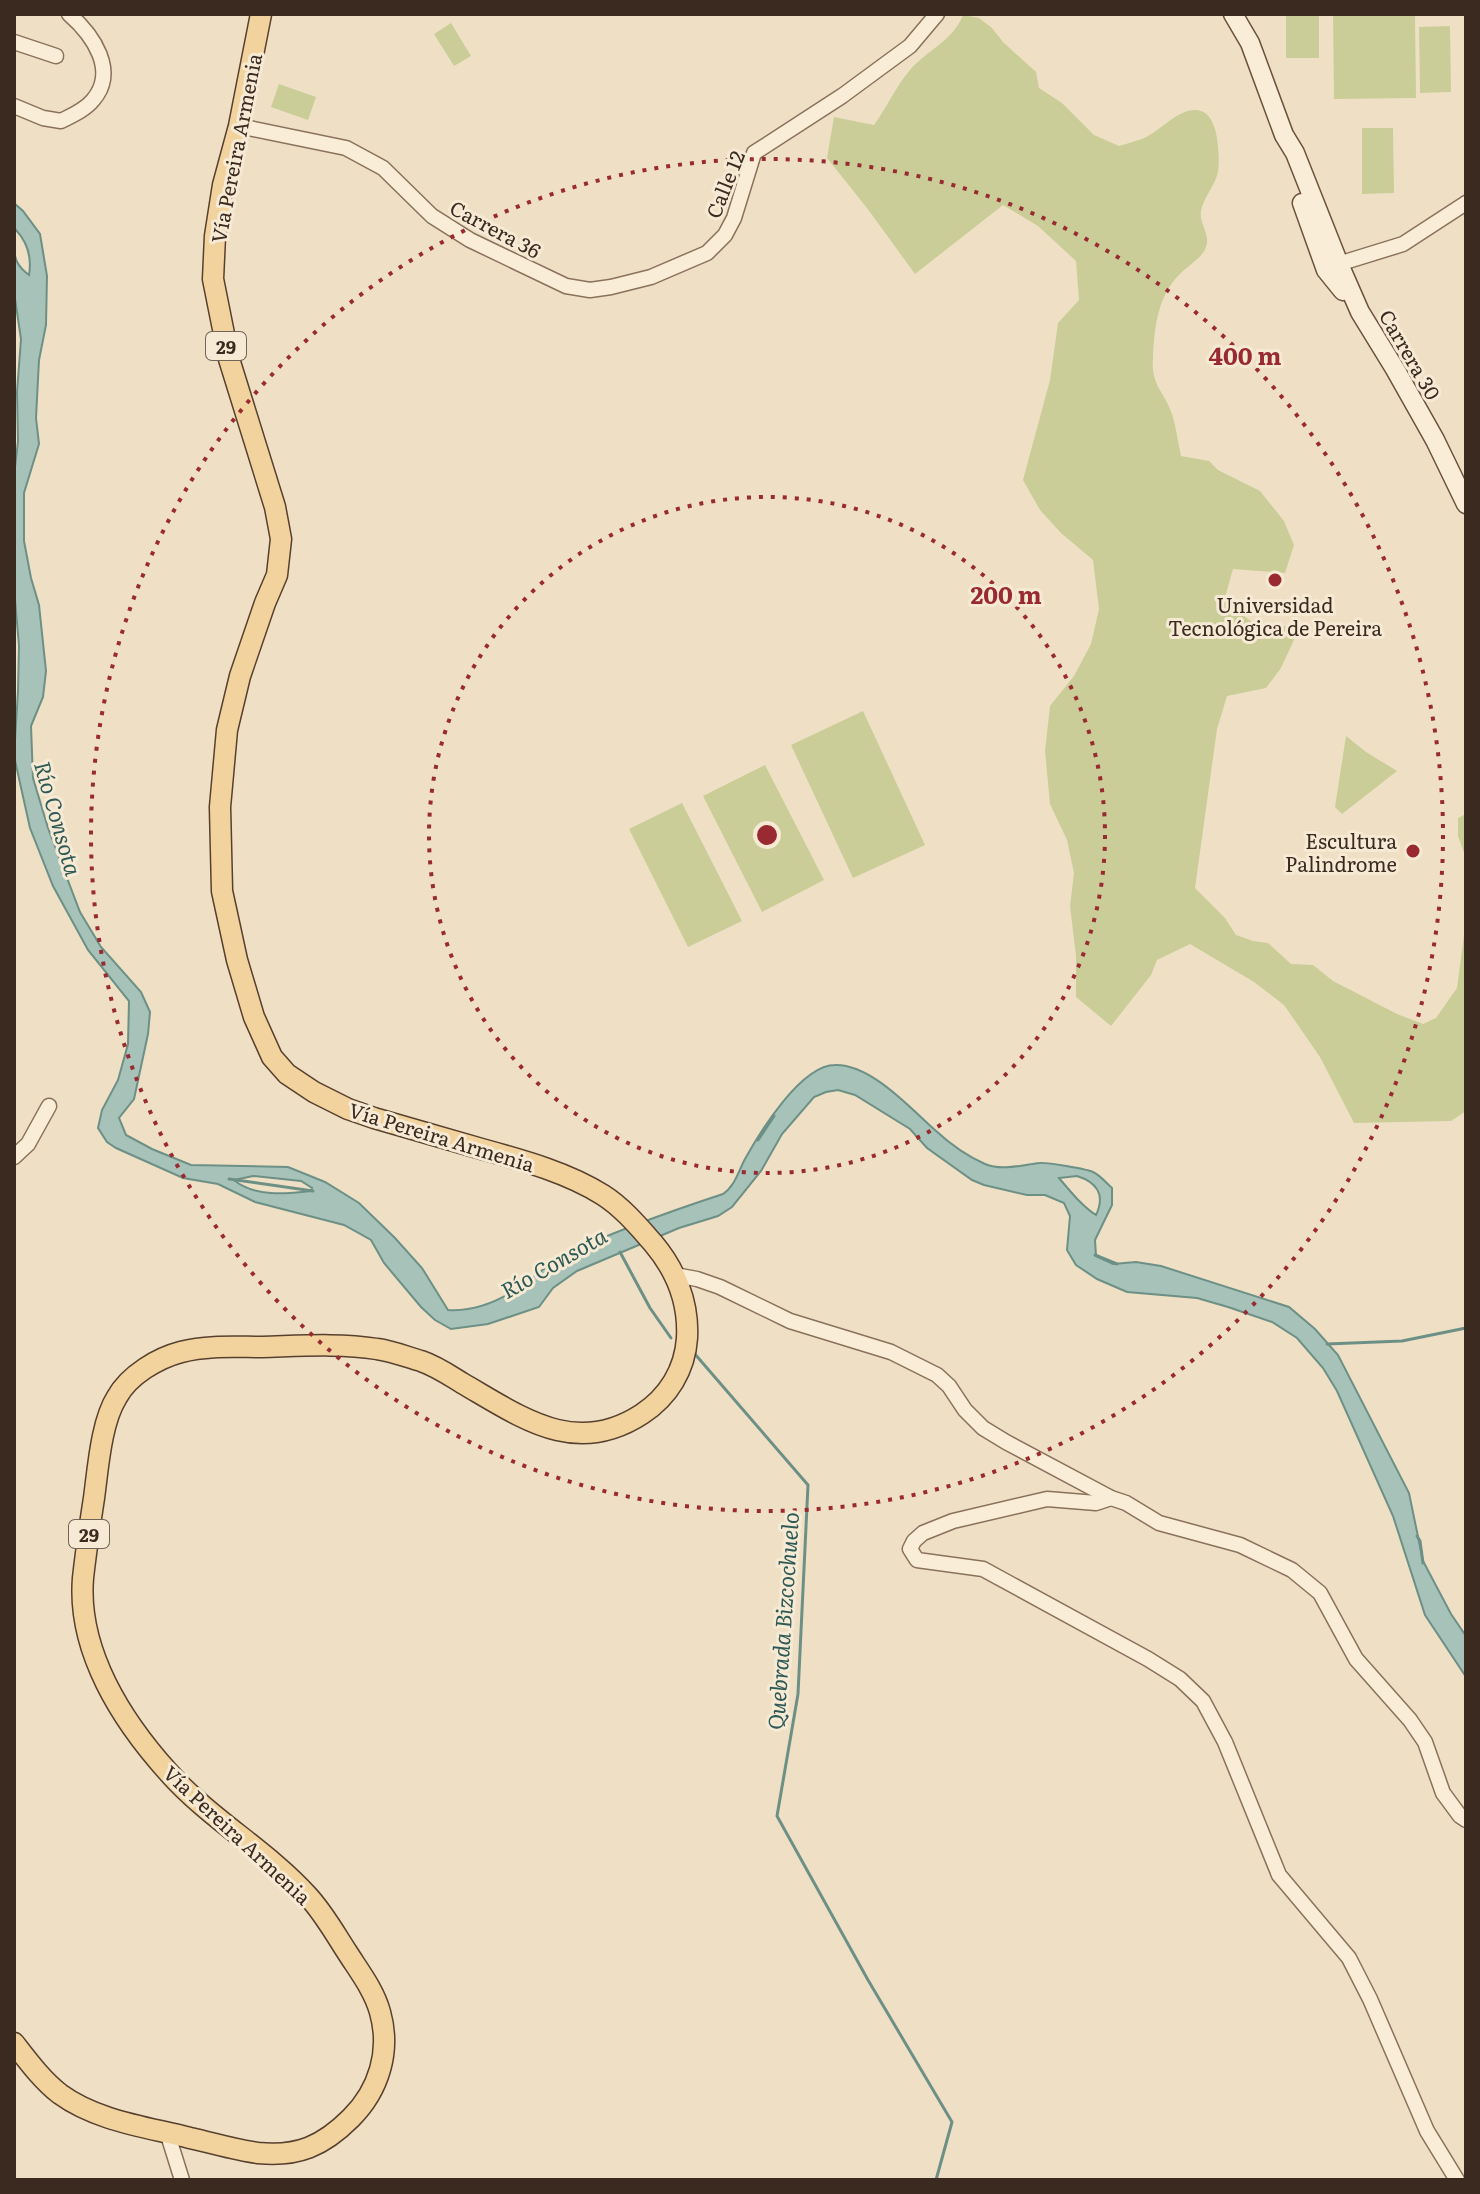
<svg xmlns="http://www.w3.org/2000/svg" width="1480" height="2194" font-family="Literata,serif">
  <rect width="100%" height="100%" fill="#efe0c5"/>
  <g fill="#cacd98">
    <rect x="1286" y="14" width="33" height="44"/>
    <path d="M1333,14H1415L1416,98L1334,99Z"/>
    <path d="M963,15L979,18L992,28L1003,42L1036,72L1039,88L1062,103L1094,135L1119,146C1128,143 1139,141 1148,136C1163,128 1183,105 1201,111C1219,116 1220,157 1218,172C1215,186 1203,198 1201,211C1199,224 1211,235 1206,247C1202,258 1189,265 1181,273C1158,294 1154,328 1153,358C1151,387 1164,390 1172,414C1176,427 1178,442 1181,456L1209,461L1218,470L1260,491L1284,521L1294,545L1285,573L1233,569L1224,601L1256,625L1300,627L1281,668L1266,688L1227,696L1217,729L1195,888L1225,918L1236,935L1253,941L1268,943L1291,964L1313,965L1333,981L1397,1014L1423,1024L1436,1018L1457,988L1466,920V1111L1451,1121L1354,1123L1320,1057L1284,1005L1254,982L1190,944L1157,960L1151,975L1111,1026L1076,997V956L1070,906L1074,873L1067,840L1050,804L1045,751L1050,706L1074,676L1091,644L1099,609L1093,560L1061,533L1040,510L1023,480L1050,380L1058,323L1079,300L1076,261L1038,226L1003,205L915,274L867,208L827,158L834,117L874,125C887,107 896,86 910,70C927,50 953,41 963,15Z"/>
    <path d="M451,23L471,56L454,66L434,34Z"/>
    <path d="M1450,26L1451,92L1420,93L1419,27Z"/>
    <path d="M279,84L316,97L308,120L271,107Z"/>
    <path d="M1362,128H1393L1394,193L1362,194Z"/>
    <path d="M863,711L925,845L853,878L791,745Z"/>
    <path d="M1346,736L1366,752L1397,771L1342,814L1335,807Z"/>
    <path d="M765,765L824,880L762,912L703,796Z"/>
    <path d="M682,803L742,921L688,947L629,829Z"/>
    <path d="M1466,814V858L1458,836V818Z"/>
  </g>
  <path fill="#a7c2b8" stroke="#6d9086" stroke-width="2" fill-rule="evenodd" d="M14,203L23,211L40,234L47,276L46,325L39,360L36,418L39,444L24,493V541L31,578L39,605L46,671L43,697L31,726L33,778L48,828L80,912L101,947L141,992L150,1012L148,1034L134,1099L119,1118L126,1135L152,1149L191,1165L288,1167L325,1182L359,1203L395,1238L422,1268L448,1310C479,1312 508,1297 532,1278C542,1271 551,1262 562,1256C614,1231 668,1212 723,1194C735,1186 738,1172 745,1159C760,1132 801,1065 835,1065C871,1064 910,1108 935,1130C950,1144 967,1156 985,1164C1002,1171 1022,1165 1039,1163C1046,1162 1087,1169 1093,1172C1100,1175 1106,1183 1112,1188V1205L1095,1240L1096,1256L1113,1264L1136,1262L1161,1266L1289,1307L1315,1329L1338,1355L1409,1493L1423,1561L1451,1614L1466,1636V1677L1425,1615L1393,1516L1337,1391L1323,1368L1297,1338L1272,1322L1228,1307L1197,1298L1127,1292L1097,1279L1076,1265L1067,1250L1070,1216L1064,1203L1045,1195H1027L984,1185L972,1180L927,1148L910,1129L855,1095L838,1090L826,1092L814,1097L782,1134L761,1171L732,1207L718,1216L679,1228L577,1271L553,1288L539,1307L488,1324L451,1329L435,1320L421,1307L384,1263L371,1240L344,1225L255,1202L218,1184L183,1178L116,1148L107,1142L98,1128L102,1110L118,1080L128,1044L129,1001L88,950L53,886L30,828L14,756L18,691L19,646L14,588V476L18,441L17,392L21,339L14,292V244C14,259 17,266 29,275C32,257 28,243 16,230L14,233ZM253,1176L301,1181L312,1188L311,1191C286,1194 254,1197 234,1180ZM1077,1176C1096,1182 1106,1194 1096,1215C1082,1206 1070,1191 1059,1178Z"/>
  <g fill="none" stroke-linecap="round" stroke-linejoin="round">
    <g stroke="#6d9086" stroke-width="3">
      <path d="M758,1140L774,1116"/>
      <path d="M229,1179L313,1191"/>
      <path d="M620,1252L650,1308L671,1338"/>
      <path d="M1095,1255L1117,1264"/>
      <path d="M1327,1344L1402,1341L1466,1328"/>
      <path d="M694,1353L808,1485L798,1694L777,1816L868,1980L952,2122L936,2180"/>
      <path d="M1417,1536L1420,1541L1423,1563"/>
    </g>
    <defs>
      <g id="street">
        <path d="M14,42L56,56"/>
        <path d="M14,106L43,118L61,121C71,116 85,110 93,100C118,71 93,35 69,14"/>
        <path d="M239,126L346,148L383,168L432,216L470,240L566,286L590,290L611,287L651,277L707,253L725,235L734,218L754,153L842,96L910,46L937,14"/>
        <path d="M1331,268L1348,261L1403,244L1466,203"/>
        <path d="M14,1157L28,1144L49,1106"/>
        <path d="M675,1275L697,1279L720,1287L790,1321L891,1352L937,1375L949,1386L965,1410L983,1428L1006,1442L1111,1498L1126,1503L1159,1523L1240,1545L1292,1570L1320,1593L1356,1659L1410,1720L1425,1742L1443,1793L1460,1816L1466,1820"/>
        <path d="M1111,1498L1096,1503L1047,1499L953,1521L923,1533L914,1541L910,1549L917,1560L983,1569L1148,1659L1180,1679L1203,1701L1225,1742L1279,1875L1349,1958L1370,1999L1427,2131L1457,2180"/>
        <path d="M167,2132L182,2180"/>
      </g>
      <g id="secondary">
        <path d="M1233,14L1250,43L1284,135L1295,153L1339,264L1360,312L1395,369L1435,440L1466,504"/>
        <path d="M1302,203L1326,270L1343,291"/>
      </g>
      <path id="primary" d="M14,2043C28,2061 42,2080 60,2094C97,2121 147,2127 190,2138C213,2143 235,2150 258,2153C298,2157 323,2146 351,2118C379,2090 391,2051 380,2012C374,1990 359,1971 347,1952C334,1932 323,1912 307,1895C266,1850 210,1819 169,1773C122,1721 77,1651 83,1578C86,1551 90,1524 94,1498C98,1469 101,1422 117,1397C129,1375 158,1358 181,1352C208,1345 235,1347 262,1347C300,1346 339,1343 377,1349C392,1351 407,1357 421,1361C436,1366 449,1375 462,1383C521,1417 575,1458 642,1414C668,1397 685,1370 687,1338C689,1302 675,1269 653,1243C638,1226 622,1207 603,1195C568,1173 525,1161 485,1150C448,1139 411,1129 374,1118L348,1109L314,1092L287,1074L272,1057L254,1017L237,960L222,891L220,807L227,730L240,676L265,603L277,575L281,539L275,507L229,359L213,279L215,236L223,185L239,126L261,14"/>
    </defs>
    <use href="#street" stroke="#8a715b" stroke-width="17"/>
    <use href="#secondary" stroke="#6c523e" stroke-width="21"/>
    <use href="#primary" stroke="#58402f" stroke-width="23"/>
    <use href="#street" stroke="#f9edd8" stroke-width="14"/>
    <use href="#secondary" stroke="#f9edd8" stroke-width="18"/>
    <use href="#primary" stroke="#f2d29d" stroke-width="20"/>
  </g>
  <g fill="none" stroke="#992a31" stroke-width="4" stroke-dasharray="4 8">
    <circle cx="767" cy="835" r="338"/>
    <circle cx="767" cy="835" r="676"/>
  </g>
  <g fill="#992a31" stroke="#f6ead5" stroke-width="3">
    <circle cx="1275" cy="580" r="8"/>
    <circle cx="1413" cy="851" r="8"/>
  </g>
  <g text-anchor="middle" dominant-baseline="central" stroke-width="6" stroke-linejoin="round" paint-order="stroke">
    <g fill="#f6ead5" stroke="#726456" stroke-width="2">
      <rect x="206" y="332" width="40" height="28" rx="6"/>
      <rect x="69" y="1520" width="40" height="28" rx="6"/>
    </g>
    <g font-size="18" font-weight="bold" fill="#3a2a1f">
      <text x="226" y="346">29</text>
      <text x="89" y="1534">29</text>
    </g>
    <g font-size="20" fill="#3a2a1f" stroke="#f6ead5">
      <text transform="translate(235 148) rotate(-79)">Vía Pereira Armenia</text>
      <text transform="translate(724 184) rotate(-68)">Calle 12</text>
      <text transform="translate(496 228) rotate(28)">Carrera 36</text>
      <text transform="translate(1411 354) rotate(60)">Carrera 30</text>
      <text transform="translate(442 1136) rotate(17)">Vía Pereira Armenia</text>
      <text transform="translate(238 1834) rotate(43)">Vía Pereira Armenia</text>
    </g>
    <g font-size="20" fill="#3a2a1f" stroke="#f6ead5">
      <text x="1275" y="604">Universidad<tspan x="1275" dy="23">Tecnológica de Pereira</tspan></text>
      <text x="1397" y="840" text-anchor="end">Escultura<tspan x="1397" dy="23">Palindrome</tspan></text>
    </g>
    <g font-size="22" font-style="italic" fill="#2e5954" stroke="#f6ead5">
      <text transform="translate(59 818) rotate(74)">Río Consota</text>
      <text transform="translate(553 1262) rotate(-30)">Río Consota</text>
      <text transform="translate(782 1621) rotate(-86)">Quebrada Bizcochuelo</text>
    </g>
  </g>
  <circle cx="767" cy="835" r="12" fill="#992a31" stroke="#f6ead5" stroke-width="4"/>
  <g font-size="24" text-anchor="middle" font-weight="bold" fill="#992a31" stroke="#f6ead5" stroke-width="6" stroke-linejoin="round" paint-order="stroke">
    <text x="1245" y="365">400 m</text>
    <text x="1006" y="604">200 m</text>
  </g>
  <rect width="1480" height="2194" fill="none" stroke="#3a2a1f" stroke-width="32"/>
</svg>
